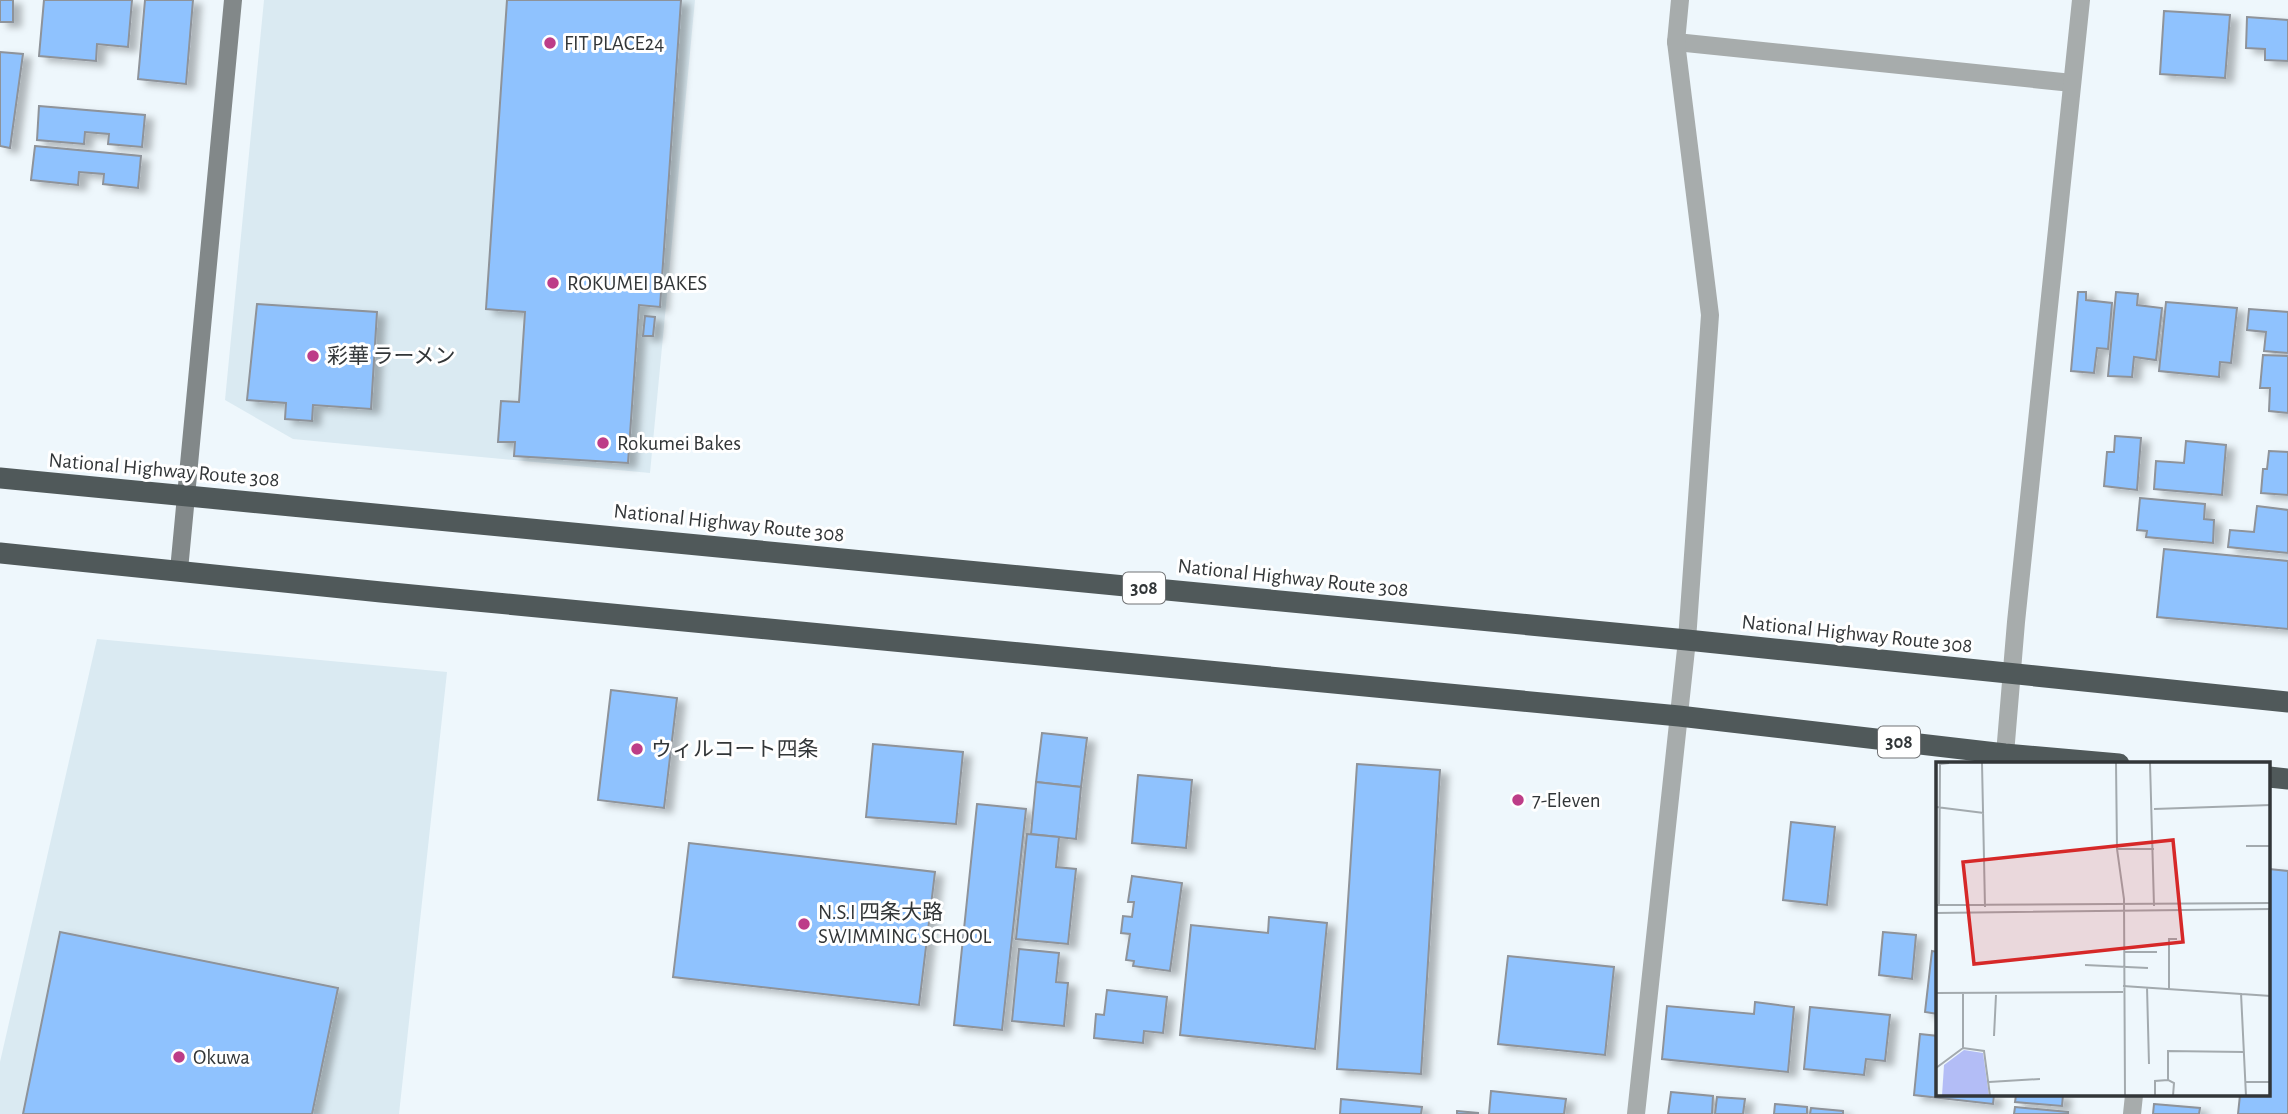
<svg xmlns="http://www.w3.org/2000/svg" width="2288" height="1114" font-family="'Alegreya Sans','Noto Sans JP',sans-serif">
  <defs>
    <filter id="shadow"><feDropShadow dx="8" dy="4.5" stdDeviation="3.5" flood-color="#0004"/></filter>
  </defs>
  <rect width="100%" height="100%" fill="#eef7fc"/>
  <g fill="#daeaf2">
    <path d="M264,0H695L650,473L293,439L225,400Z"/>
    <path d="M97,639L447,672L399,1114H0V1062Z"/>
  </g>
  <g fill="#8fc2fe" stroke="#8e939a" stroke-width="2" filter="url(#shadow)">
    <rect x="0" y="0" width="13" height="22"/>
    <path d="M44,0H132L128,47L97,44L96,61L39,56Z"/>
    <path d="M145,0H193L186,84L138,79Z"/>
    <path d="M507,0H681L660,307L639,305L628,463L514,456L515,442H498L501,401L519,402L525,312L486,309Z"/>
    <path d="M2164,11L2230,15L2225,78L2160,74Z"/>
    <path d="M2247,17L2288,20V61L2265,60V49L2246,48Z"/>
    <path d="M0,52L23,54L10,148L0,146Z"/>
    <path d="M39,106L145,115L142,147L108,144L109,134L85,132L84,144L37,140Z"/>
    <path d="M35,146L141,156L138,188L103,184L104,174L79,172L78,185L31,180Z"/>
    <path d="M2078,292H2086V300L2112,303L2108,349L2097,348L2094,373L2071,371Z"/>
    <path d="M2116,292L2138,294L2137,305L2162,308L2156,360L2134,357L2132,377L2108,376Z"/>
    <path d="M2166,302L2237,308L2231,363L2220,362L2219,377L2159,371Z"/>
    <path d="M257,304L377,312L371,409L313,405L312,421L285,419L286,403L247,400Z"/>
    <path d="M2249,309L2288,312V353L2264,351L2266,332L2247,330Z"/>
    <path d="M645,316L655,317L653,336H643Z"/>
    <path d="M2263,355L2288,356V413L2269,411L2270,388H2260Z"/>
    <path d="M2115,436L2141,438L2137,490L2104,486L2107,452H2114Z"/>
    <path d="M2186,441L2226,445L2222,495L2154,489L2156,461L2184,463Z"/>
    <path d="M2269,451L2288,452V495L2261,493L2263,469H2267Z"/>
    <path d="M2140,498L2205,504L2204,519L2214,520L2213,543L2146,537L2147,531L2137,530Z"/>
    <path d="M2257,506L2288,510V553L2228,547L2230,530L2254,532Z"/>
    <path d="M2164,549L2288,561V629L2157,617Z"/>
    <path d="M611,690L677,698L664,808L598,800Z"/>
    <path d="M1042,733L1087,738L1081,787L1036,782Z"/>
    <path d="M873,744L963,752L956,824L866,817Z"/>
    <path d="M1357,764L1440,770L1421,1074L1337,1069Z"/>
    <path d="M1138,775L1192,780L1186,848L1132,843Z"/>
    <path d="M1036,782L1081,787L1076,839L1031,834Z"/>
    <path d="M977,804L1026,809L1002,1030L954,1025Z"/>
    <path d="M1791,822L1835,827L1827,905L1783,900Z"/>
    <path d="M1027,834L1059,837L1056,867L1076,869L1068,944L1016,939Z"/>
    <path d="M689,843L935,872L919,1005L673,977Z"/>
    <path d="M2269,869L2288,871V1114H2238L2240,1095H2269Z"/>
    <path d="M1132,876L1182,883L1170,971L1133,966L1134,961L1126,960L1130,934L1121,933L1123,916L1132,917L1134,902H1128Z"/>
    <path d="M1269,917L1327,923L1315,1049L1180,1035L1191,925L1268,933Z"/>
    <path d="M60,932L338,988L312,1114H23Z"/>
    <path d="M1883,932L1916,935L1912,979L1879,975Z"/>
    <path d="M1019,949L1059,953L1056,982L1068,983L1064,1026L1012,1021Z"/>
    <path d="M1932,951L1938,952V1014L1925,1012Z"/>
    <path d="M1508,956L1614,967L1605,1055L1498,1044Z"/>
    <path d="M1107,990L1167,997L1163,1033L1144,1031L1143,1043L1094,1038L1096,1014L1104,1015Z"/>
    <path d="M1755,1002L1794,1007L1788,1072L1662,1059L1667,1006L1754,1014Z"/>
    <path d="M1810,1007L1890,1015L1885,1061L1866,1059L1864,1075L1804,1069Z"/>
    <path d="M1920,1034L1938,1036V1095H1994L1993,1104L1914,1095Z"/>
    <path d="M1491,1091L1566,1099L1564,1114H1489Z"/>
    <path d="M1671,1092L1713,1096L1712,1114H1668Z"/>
    <path d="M2016,1095H2063L2062,1106L2015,1102Z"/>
    <path d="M1717,1097L1745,1099L1743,1114H1715Z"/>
    <path d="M1341,1099L1422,1107L1421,1114H1340Z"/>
    <path d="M1775,1104L1807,1107V1114H1774Z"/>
    <path d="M2154,1104L2200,1108L2199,1114H2153Z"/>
    <path d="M2015,1107L2068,1112V1114H2014Z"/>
    <path d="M1811,1108L1843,1111V1114H1810Z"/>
    <path d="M1457,1111L1478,1113V1114H1457Z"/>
  </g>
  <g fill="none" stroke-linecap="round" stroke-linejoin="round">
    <g stroke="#a7acac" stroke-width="18">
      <path d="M1676,42L2072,83"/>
      <path d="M2005,754L2016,622L2081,0"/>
      <path d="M1636,1114L1687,640L1710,315L1676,42L1680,0"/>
      <path d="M2132,1114L2134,1095"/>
    </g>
    <path stroke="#828889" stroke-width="18" d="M179,570L233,0"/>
    <g stroke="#50595a" stroke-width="21">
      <path d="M0,478L1687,640L2288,702"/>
      <path d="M0,553L381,592L1679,716L2005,754L2119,764"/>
      <path d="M2269,777L2288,779"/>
    </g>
  </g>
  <g fill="#bd3d88" stroke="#fff" stroke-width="2.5">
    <circle cx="550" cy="43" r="7"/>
    <circle cx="553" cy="283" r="7"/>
    <circle cx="313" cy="356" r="7"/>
    <circle cx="603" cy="443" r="7"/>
    <circle cx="637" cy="749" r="7"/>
    <circle cx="1518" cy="800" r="7"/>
    <circle cx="804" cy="924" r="7"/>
    <circle cx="179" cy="1057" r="7"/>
  </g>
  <g text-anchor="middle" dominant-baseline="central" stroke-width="6" stroke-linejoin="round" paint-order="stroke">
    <g fill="#fff" stroke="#707274" stroke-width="2">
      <rect x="1123" y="572.5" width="42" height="31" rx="5"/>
      <rect x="1878" y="726.5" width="42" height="31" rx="5"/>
    </g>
    <g font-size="19" font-weight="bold" fill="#323638">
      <text x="1144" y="588">308</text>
      <text x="1899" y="742">308</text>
    </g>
    <g font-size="21" fill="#323638" stroke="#fff" text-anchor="start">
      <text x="564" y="43">FIT PLACE24</text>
      <text x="567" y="283">ROKUMEI BAKES</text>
      <text x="327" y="356">彩華 ラーメン</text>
      <text x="617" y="443">Rokumei Bakes</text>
      <text x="651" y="749">ウィルコート四条</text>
      <text x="1532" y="800">7-Eleven</text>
      <text x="818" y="912">N.S.I 四条大路<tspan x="818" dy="24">SWIMMING SCHOOL</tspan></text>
      <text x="193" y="1057">Okuwa</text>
    </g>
    <g font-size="21" fill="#323638" stroke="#fff">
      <text transform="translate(164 470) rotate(5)">National Highway Route 308</text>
      <text transform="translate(729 523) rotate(6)">National Highway Route 308</text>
      <text transform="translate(1293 578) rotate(6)">National Highway Route 308</text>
      <text transform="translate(1857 634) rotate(6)">National Highway Route 308</text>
    </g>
  </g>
  <g transform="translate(1936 762)">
    <rect width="334" height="334" fill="#eef7fc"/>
    <path d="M28,288L47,291L53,334H6L8,303Z" fill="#b3bdf6"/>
    <path fill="none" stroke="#a3aaae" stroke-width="2" d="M46,1L49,145M180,1L181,87L188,137L189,334M214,1L218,144M0,45L48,51M218,47L335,43M310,84H335M181,87H218M0,143L335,141M3,143L4,2L13,1M333,147L334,234M0,151L335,147M188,190H221M149,203L212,206M187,224L335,234M211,225L213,302M233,227V177H241M0,231L187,230M305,231L310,334M27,232V286M58,274L60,233M0,306L27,286L48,289L54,334M53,320L104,317M310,320H335M219,334V319L232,318M237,334L238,321L232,318V289L308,290"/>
    <path fill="#d62828" fill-opacity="0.15" stroke="#d62828" stroke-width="3.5" d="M237,78L247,180L38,202L27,100Z"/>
    <rect width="334" height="334" fill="none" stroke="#323638" stroke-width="3.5"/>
  </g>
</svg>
